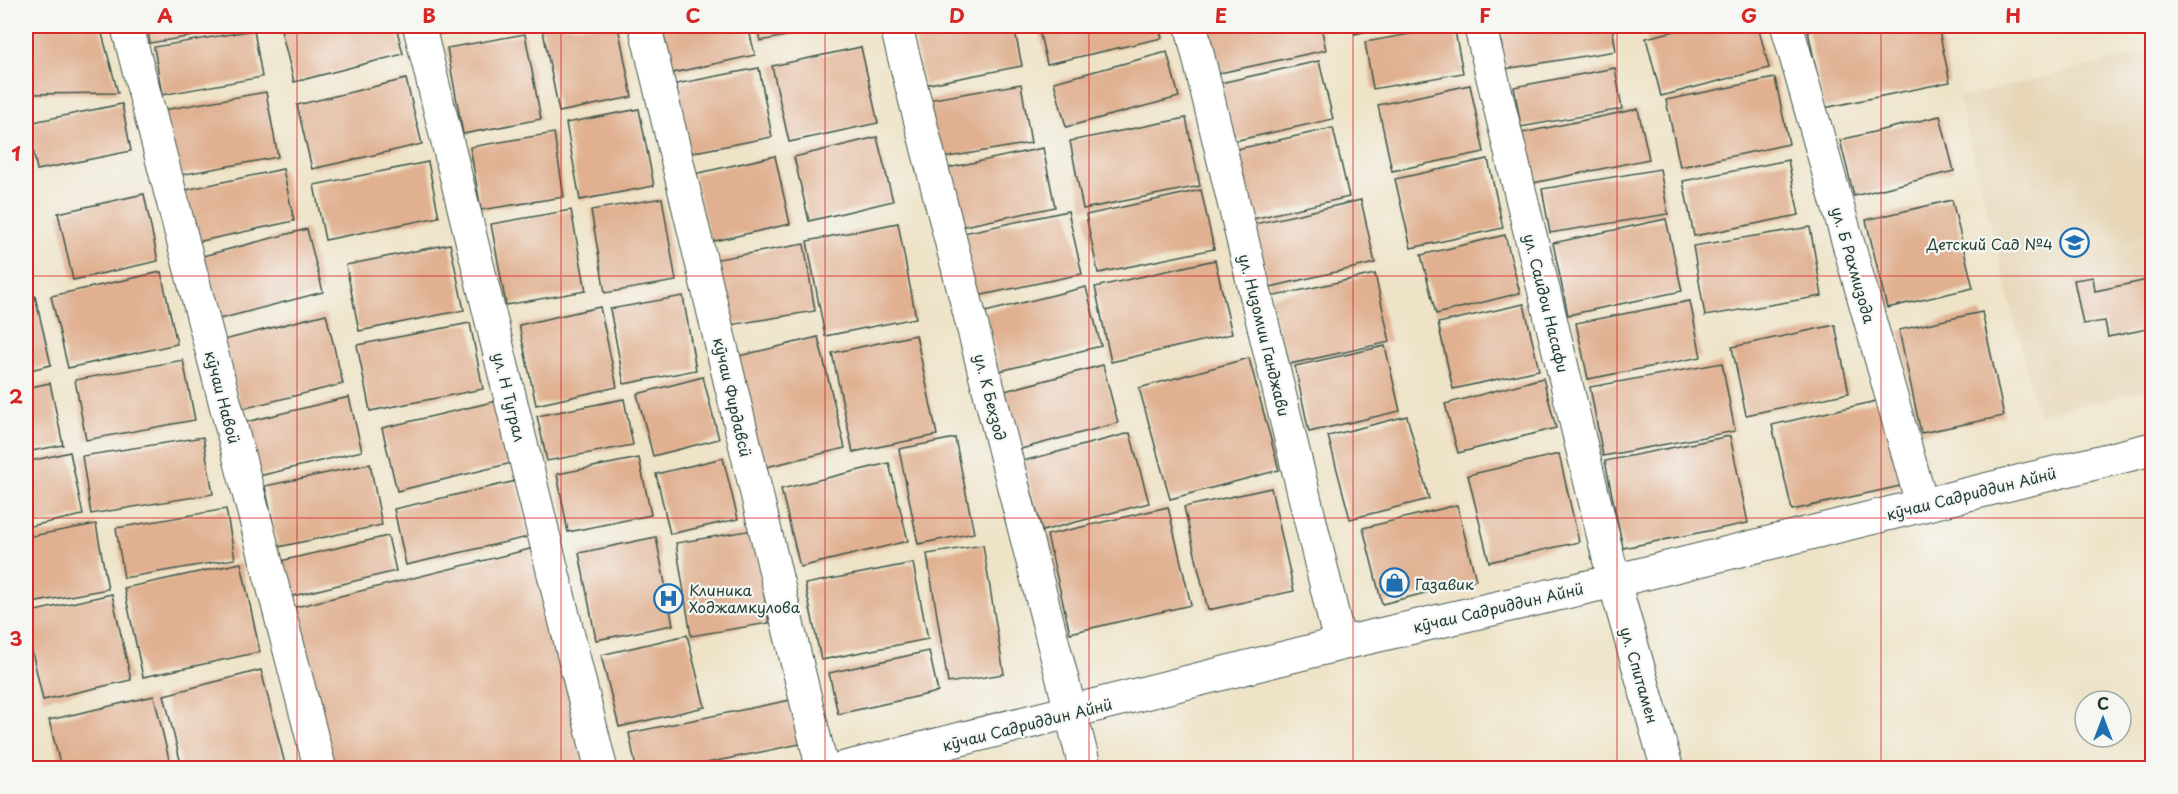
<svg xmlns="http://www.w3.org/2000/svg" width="2178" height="794" font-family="'Playpen Sans',sans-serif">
  <rect width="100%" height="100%" fill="#f6f6f2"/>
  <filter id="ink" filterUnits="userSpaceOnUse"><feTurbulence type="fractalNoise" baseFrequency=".0167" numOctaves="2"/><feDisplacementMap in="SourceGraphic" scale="12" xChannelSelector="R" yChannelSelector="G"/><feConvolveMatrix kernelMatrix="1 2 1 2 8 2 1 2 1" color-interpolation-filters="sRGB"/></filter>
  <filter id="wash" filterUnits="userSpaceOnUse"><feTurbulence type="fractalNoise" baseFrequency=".008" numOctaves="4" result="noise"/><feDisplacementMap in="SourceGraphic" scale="24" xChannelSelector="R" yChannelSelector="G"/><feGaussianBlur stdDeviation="1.35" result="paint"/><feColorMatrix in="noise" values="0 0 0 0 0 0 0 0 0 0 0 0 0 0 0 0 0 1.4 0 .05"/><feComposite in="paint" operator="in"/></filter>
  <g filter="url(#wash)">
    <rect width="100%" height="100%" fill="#eee3c7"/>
    <path fill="#e6d6b7" d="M2152,51V388L2038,415L1959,98Z"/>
    <g id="blocks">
      <g fill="#e0b091">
        <path d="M30,26H100L118,93L26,94V27Z"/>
        <path d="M147,26H249V27L150,43Z"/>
        <path d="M280,26H396L403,54L294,82Z"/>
        <path d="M434,26H475L436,35Z"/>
        <path d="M542,26H618L632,97L559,112Z"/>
        <path d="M657,26H748L755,55L668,74Z"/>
        <path d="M757,26H835V27L760,41Z"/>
        <path d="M943,26H1014L1022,66L924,85L913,31Z"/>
        <path d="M1038,26H1159L1162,38L1047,64Z"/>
        <path d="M1204,26H1321L1326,50L1215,74Z"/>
        <path d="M1353,26H1389L1355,34Z"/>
        <path d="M1454,26L1463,73L1373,89L1365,42Z"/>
        <path d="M1499,26H1612L1616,51L1505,69Z"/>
        <path d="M1695,26H1758L1769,68L1661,96L1646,38Z"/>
        <path d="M1807,26H1938L1950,82L1824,108Z"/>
        <path d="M254,30L262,77L162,95L154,47Z"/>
        <path d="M525,34L541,119L463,134L447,48Z"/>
        <path d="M861,47L878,123L789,142L772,66Z"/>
        <path d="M1167,52L1179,97L1066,127L1054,82Z"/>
        <path d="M1319,61L1333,119L1234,141L1220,83Z"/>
        <path d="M759,68L772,137L689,153L676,84Z"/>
        <path d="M1615,68L1622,109L1521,127L1514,87Z"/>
        <path d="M1775,78L1789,144L1680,167L1666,100Z"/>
        <path d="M406,79L422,144L312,169L297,105Z"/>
        <path d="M1021,84L1031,143L937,159L927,100Z"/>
        <path d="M1470,85L1484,152L1392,171L1378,105Z"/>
        <path d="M266,92L278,157L175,176L163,110Z"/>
        <path d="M122,104L131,151L37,170L28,123Z"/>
        <path d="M639,109L654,186L580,200L566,123Z"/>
        <path d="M1638,109L1649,159L1533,183L1522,133Z"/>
        <path d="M1940,116L1954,171L1854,196L1840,140Z"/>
        <path d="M1186,118L1200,186L1083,209L1070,141Z"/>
        <path d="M1333,128L1349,197L1248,220L1233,150Z"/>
        <path d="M554,133L564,197L481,210L470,147Z"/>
        <path d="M877,137L893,201L809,221L794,157Z"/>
        <path d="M1043,148L1055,207L955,228L943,169Z"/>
        <path d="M775,156L790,224L710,242L694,174Z"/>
        <path d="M1488,159L1503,228L1411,248L1395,179Z"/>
        <path d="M1788,160L1799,215L1694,236L1683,181Z"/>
        <path d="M428,162L439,217L325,240L314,185Z"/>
        <path d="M283,169L294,221L192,243L181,191Z"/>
        <path d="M1660,169L1668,214L1550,233L1542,189Z"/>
        <path d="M1201,190L1214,249L1098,273L1086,215Z"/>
        <path d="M144,194L158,261L73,280L58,213Z"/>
        <path d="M662,198L676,281L605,293L591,210Z"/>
        <path d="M1361,200L1375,263L1270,287L1255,224Z"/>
        <path d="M1952,200L1973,288L1887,308L1866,220Z"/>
        <path d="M571,210L586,291L506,305L491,224Z"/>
        <path d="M1068,211L1082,274L972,297L959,234Z"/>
        <path d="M1666,219L1682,291L1568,315L1553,243Z"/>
        <path d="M898,223L916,318L825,336L807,241Z"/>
        <path d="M27,225L36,277L26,279V226Z"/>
        <path d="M1810,227L1822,296L1705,316L1693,246Z"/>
        <path d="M307,229L323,292L208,322L191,259Z"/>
        <path d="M1505,235L1520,293L1436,314L1421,255Z"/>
        <path d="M450,244L464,310L359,331L346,265Z"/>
        <path d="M804,244L815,311L724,326L712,260Z"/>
        <path d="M1215,260L1232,334L1111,362L1095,287Z"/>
        <path d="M161,272L177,344L68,368L51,296Z"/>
        <path d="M1375,274L1390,342L1285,365L1270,297Z"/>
        <path d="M2093,277L2095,291L2152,279V328L2108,337L2105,321L2083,324L2074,280Z"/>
        <path d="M1086,287L1101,346L1000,371L985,312Z"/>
        <path d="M35,296L51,365L26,371V298Z"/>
        <path d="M683,296L696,370L624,384L610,309Z"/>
        <path d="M1690,301L1701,357L1588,379L1576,323Z"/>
        <path d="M1524,304L1539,370L1453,389L1438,323Z"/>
        <path d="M600,307L617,387L536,405L519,325Z"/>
        <path d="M1982,312L2004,416L1921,433L1899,330Z"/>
        <path d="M326,314L343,384L241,409L224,340Z"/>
        <path d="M470,323L483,389L370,411L357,345Z"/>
        <path d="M1835,325L1849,393L1746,415L1732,347Z"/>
        <path d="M916,335L937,435L853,452L832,353Z"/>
        <path d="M818,337L845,448L762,468L735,357Z"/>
        <path d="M1385,346L1400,411L1309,432L1295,366Z"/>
        <path d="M1249,358L1279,470L1170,499L1139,388Z"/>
        <path d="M183,360L195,420L86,440L75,380Z"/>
        <path d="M1722,363L1735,431L1603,456L1590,387Z"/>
        <path d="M1103,365L1118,423L1017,450L1001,392Z"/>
        <path d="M703,377L719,439L653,456L637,394Z"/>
        <path d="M1543,378L1556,428L1458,453L1445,404Z"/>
        <path d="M50,383L63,445L26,452V388Z"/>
        <path d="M349,397L362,451L259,476L246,422Z"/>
        <path d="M624,399L633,445L547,461L537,416Z"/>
        <path d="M1885,399L1905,485L1792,510L1772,425Z"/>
        <path d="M497,401L512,463L397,491L382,428Z"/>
        <path d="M1407,416L1429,499L1350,519L1328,436Z"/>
        <path d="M1130,433L1149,503L1042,531L1023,461Z"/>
        <path d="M1730,436L1748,523L1623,548L1605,461Z"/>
        <path d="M203,437L213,494L91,514L82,456Z"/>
        <path d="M955,438L974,533L918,544L899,449Z"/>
        <path d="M70,452L83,515L26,527V462Z"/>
        <path d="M1559,454L1579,542L1489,562L1468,475Z"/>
        <path d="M639,458L651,515L568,532L557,474Z"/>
        <path d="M723,458L738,519L670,534L656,474Z"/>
        <path d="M889,463L908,541L800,567L781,489Z"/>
        <path d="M370,464L382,525L278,547L265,486Z"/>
        <path d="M516,481L528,537L406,565L394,509Z"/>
        <path d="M1271,488L1294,591L1208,610L1184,507Z"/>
        <path d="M1457,505L1476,580L1382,604L1363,528Z"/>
        <path d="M1168,507L1191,605L1070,633L1047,535Z"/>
        <path d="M226,509L235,559L124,578L116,528Z"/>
        <path d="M96,524L108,589L26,604V537Z"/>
        <path d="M753,530L769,623L691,636L676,543Z"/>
        <path d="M388,536L396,571L285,598L276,562Z"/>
        <path d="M656,537L673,625L596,640L579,553Z"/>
        <path d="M983,545L1004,674L948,683L927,554Z"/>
        <path d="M534,548L589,768H332L292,608Z"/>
        <path d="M241,563L260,652L143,677L124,588Z"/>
        <path d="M913,563L928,639L821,660L805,584Z"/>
        <path d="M112,594L131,680L43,700L26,625V613Z"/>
        <path d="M687,635L705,707L619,727L601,655Z"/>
        <path d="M929,651L938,692L838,714L829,673Z"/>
        <path d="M261,670L286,768H182L164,695Z"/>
        <path d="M154,696L171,768H61L49,720Z"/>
        <path d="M791,700L800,744L682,768H636L629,733Z"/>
      </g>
    </g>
  </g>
  <g filter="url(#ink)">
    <use href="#blocks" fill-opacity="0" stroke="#3e564a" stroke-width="1.5"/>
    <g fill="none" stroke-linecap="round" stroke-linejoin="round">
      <defs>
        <g id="minor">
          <path d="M127,26L320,768"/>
          <path d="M419,26L601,768"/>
          <path d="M645,26L822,768"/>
          <path d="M896,26L1085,768"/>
          <path d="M1191,26L1340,644"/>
          <path d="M1480,26L1614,581L1667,768"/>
          <path d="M1787,26L1922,505"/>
        </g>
        <path id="tertiary" d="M845,768L1340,644L1614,581L2152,449"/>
      </defs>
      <use href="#minor" stroke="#3e564a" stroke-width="34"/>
      <use href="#tertiary" stroke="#3e564a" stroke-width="35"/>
      <use href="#minor" stroke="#fff" stroke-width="32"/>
      <use href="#tertiary" stroke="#fff" stroke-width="33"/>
    </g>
  </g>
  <path fill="none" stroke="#d62828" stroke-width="1.5" stroke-opacity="0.55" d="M297,26V768M561,26V768M825,26V768M1089,26V768M1353,26V768M1617,26V768M1881,26V768M26,276H2152M26,518H2152"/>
  <defs>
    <symbol id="school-ring" viewBox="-11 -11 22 22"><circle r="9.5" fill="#f6f6f2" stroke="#1f6fb2" stroke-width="1.5"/><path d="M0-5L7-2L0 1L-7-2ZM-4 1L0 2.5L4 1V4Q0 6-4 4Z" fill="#1f6fb2"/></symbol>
    <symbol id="shop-ring" viewBox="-11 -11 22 22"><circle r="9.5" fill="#f6f6f2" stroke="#1f6fb2" stroke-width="1.5"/><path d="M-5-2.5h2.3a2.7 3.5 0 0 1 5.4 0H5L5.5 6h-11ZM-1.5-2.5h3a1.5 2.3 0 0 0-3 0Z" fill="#1f6fb2"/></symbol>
    <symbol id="hospital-ring" viewBox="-11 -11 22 22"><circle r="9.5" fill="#f6f6f2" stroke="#1f6fb2" stroke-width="1.5"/><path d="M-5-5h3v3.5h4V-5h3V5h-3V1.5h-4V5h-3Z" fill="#1f6fb2"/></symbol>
  </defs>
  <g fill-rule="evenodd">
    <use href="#school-ring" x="2058" y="226" width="33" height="33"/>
    <use href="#shop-ring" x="1378" y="566" width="33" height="33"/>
    <use href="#hospital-ring" x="652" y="582" width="33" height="33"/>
  </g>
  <g text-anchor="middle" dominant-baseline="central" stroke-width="4.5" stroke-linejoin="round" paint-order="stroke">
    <g font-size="15" fill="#1f3d34" stroke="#f6f6f2" text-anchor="start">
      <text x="2053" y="243" text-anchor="end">Детский Сад №4</text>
      <text x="1415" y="583">Газавик</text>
      <text x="689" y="589">Клиника<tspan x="689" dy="17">Ходжамкулова</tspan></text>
    </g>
    <g font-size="15" fill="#1f3d34" stroke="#f6f6f2">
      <text transform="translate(1854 265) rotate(74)">ул. Б Рахмизода</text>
      <text transform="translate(1547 303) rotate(76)">ул. Саидои Насафи</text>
      <text transform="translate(1265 335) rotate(76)">ул. Низомии Ганджави</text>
      <text transform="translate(223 397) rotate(75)">кӯчаи Навоӣ</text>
      <text transform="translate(510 397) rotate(76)">ул. Н Туграл</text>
      <text transform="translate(733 397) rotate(77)">кӯчаи Фирдавсӣ</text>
      <text transform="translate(991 397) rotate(76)">ул. К Бехзод</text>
      <text transform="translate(1971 493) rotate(-14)">кӯчаи Садриддин Айнӣ</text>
      <text transform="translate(1498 607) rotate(-13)">кӯчаи Садриддин Айнӣ</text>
      <text transform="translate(1640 675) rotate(74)">ул. Спитамен</text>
      <text transform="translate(1027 724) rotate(-14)">кӯчаи Садриддин Айнӣ</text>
    </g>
  </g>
  <rect width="2178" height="794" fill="none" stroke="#f6f6f2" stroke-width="66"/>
  <g transform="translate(2103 719)"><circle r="28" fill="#f6f6f2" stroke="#a0aca6" stroke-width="1.5"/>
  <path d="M0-4.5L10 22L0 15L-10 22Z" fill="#1f6fb2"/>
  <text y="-9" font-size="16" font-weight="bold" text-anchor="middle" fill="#1f3d34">С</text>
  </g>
  <rect x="33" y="33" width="2112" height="728" fill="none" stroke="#d62828" stroke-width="2"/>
  <g font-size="20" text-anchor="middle" font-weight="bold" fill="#d62828">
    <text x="165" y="23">A</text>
    <text x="429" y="23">B</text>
    <text x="693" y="23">C</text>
    <text x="957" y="23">D</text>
    <text x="1221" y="23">E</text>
    <text x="1485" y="23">F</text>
    <text x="1749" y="23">G</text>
    <text x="2013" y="23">H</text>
    <text x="16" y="161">1</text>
    <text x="16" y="404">2</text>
    <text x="16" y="646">3</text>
  </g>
</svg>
